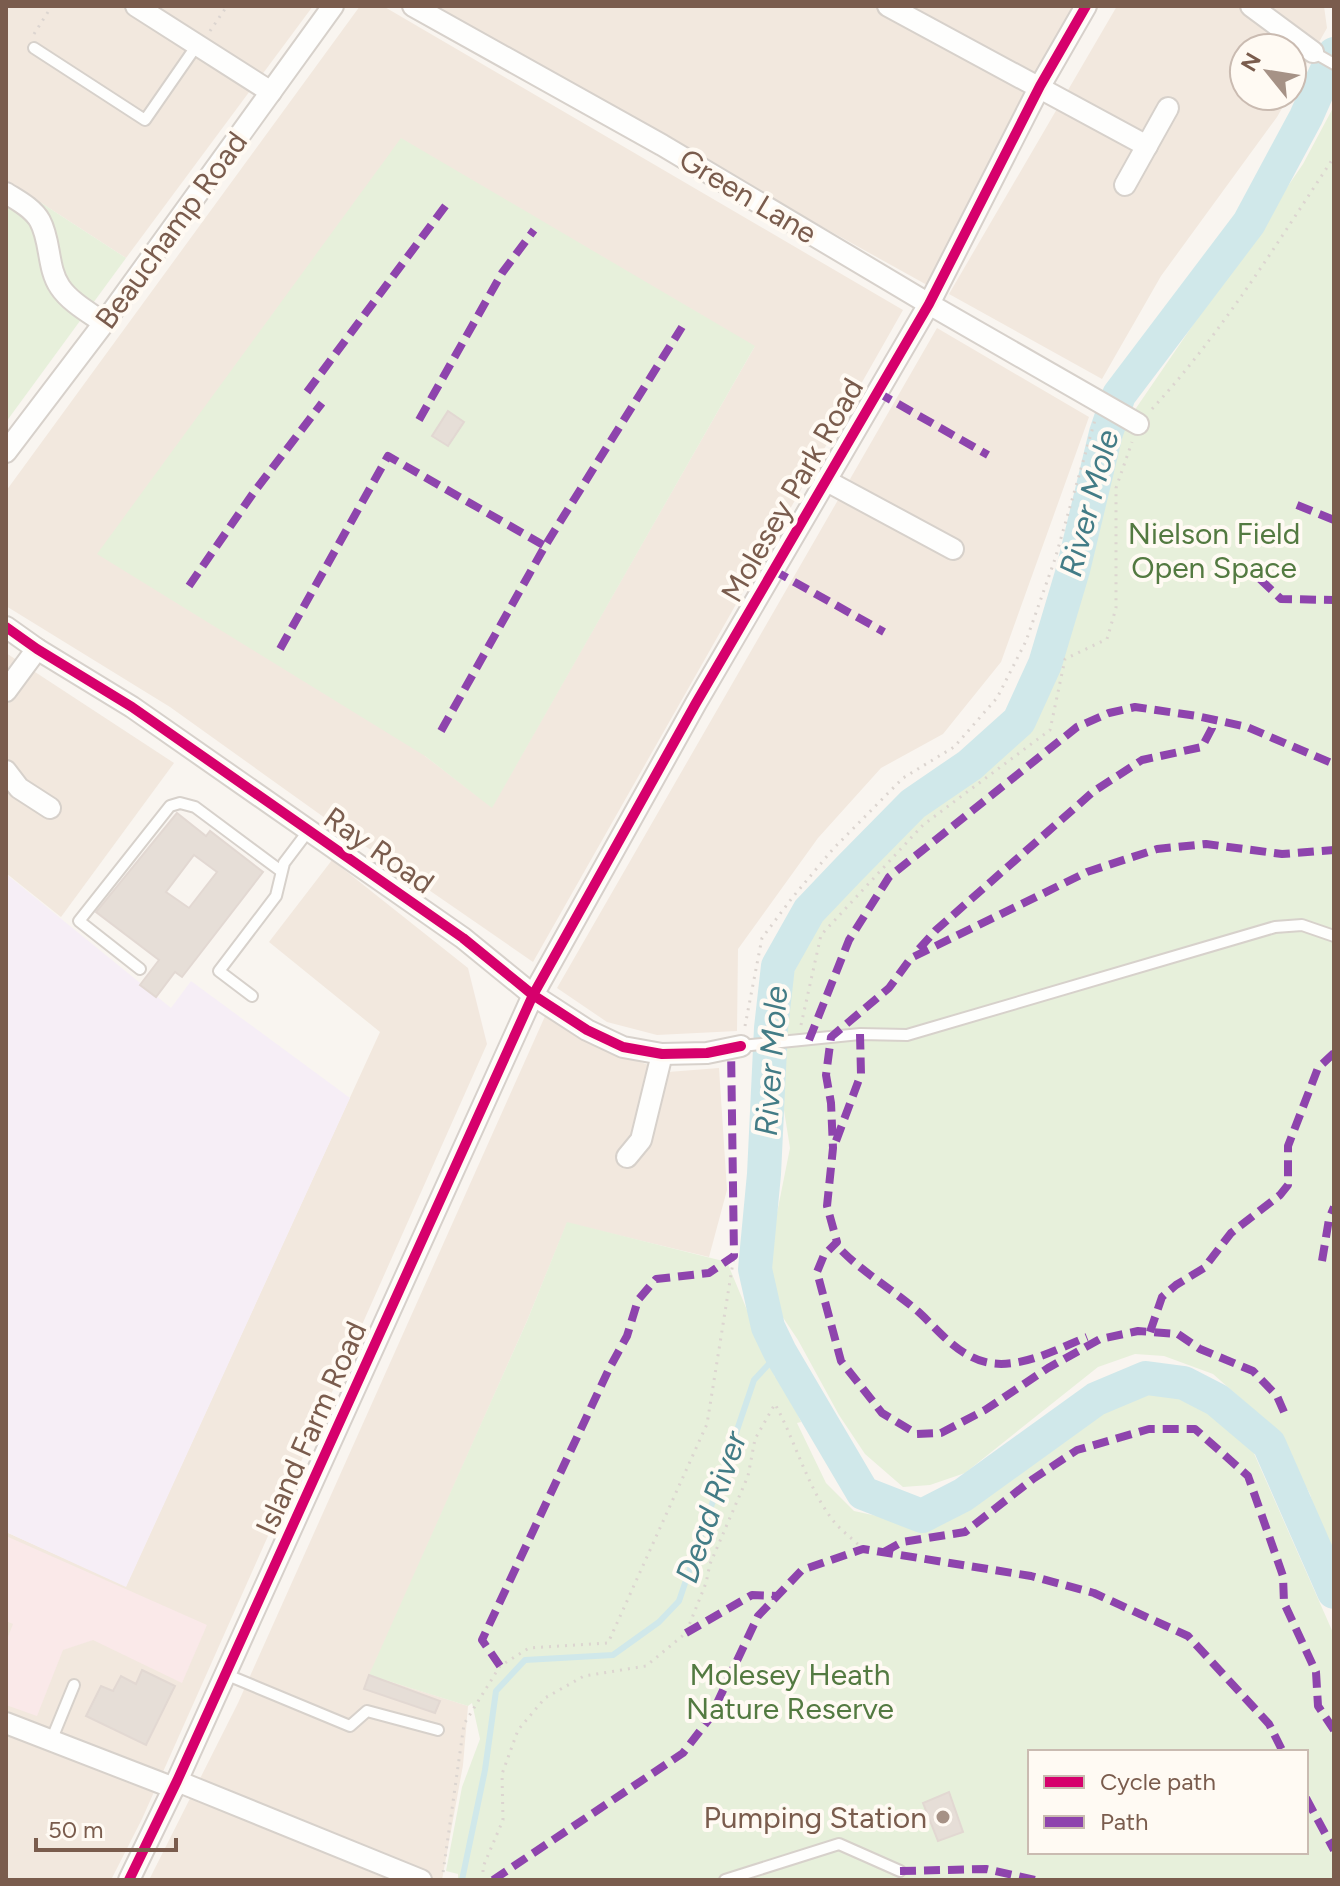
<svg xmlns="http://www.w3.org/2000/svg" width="1340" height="1886" font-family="Figtree,sans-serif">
  <rect width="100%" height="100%" fill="#f9f5f0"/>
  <g fill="#f2e8de" fill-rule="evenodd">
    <path d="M6,6H313L126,258L6,180Z"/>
    <path d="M360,6H383L903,310L533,962L339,828L170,707L6,606V491ZM755,346L492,807L425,756Z"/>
    <path d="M425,6H1074L927,285Z"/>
    <path d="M1117,6H1324L1327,28L1292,90V48H1244V96H1289L1277,117L1161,276L1102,379L949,294Z"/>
    <path d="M937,328L1089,417L1001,662L943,734L881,768L818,838L738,949L737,1031L657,1035L607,1022L557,988Z"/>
    <path d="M6,653L174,763L61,917L6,873Z"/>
    <path d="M332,860L468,968L487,1044L142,1819L111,1880H6V1532L126,1586L380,1032L269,942Z"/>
    <path d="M546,1014L596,1046L668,1072L719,1068L727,1190L709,1257L567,1223L527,1321L370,1675L468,1706L463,1765L442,1880H149L238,1703Z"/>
  </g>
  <path fill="#f6eef6" d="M6,874L171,1008L191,981L350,1098L126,1587L6,1532Z"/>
  <path fill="#fae9e9" d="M6,1536L207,1625L182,1683L93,1640L63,1650L37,1716L6,1705V1642L13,1624L6,1621Z"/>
  <g fill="#e7f0db" fill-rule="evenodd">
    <path d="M1334,106V1563L1325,1546L1310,1494L1283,1447L1254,1410L1213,1374L1164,1356L1135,1354L1098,1367L965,1473L930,1485L903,1487L865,1454L839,1415L798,1340L778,1310L768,1279L769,1253L790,1148L780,1085L792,976L813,932L848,886L911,820L993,766L1044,703L1057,645L1089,551L1120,438L1130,417L1303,164Z"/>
    <path d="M401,138L755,346L492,808L425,756L97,554Z"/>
    <path d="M6,180L126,258L6,422Z"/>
    <path d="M567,1222L727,1262L775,1377L780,1375L801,1422L797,1423L826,1483L854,1511L919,1525L941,1519L1003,1484L1094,1411L1158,1388L1208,1405L1252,1449L1334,1635V1880H458V1874L446,1871L462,1787L480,1739L472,1703L468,1706L369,1675L527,1321ZM1030,1752H1306V1852H1030Z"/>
  </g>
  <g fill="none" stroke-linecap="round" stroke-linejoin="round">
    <path stroke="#d0e8ea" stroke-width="6" d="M462,1880L485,1770L496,1691L525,1660L613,1655L659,1622L679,1601L754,1380L780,1352"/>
    <path stroke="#d0e8ea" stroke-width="34" d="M1334,54L1306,117L1249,223L1119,395L1106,433L1073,570L1045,664L1019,721L970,765L913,804L849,869L809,911L778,966L771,1028L764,1174L755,1269L768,1327L780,1352L863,1493L922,1516L963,1495L1096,1399L1146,1378L1184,1383L1217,1400L1269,1444L1334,1592"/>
  </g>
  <g fill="#e6ded7" stroke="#e2d8d2" stroke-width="2" fill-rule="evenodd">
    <path d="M448,411L464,422L448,446L432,436Z"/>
    <path d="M177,813L206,836L210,831L263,872L182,977L175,972L156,997L140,985L159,960L96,912ZM194,855L217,872L189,908L166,892Z"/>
    <path d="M142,1670L175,1686L146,1745L86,1716L101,1686L113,1691L121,1676L136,1684Z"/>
    <path d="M369,1675L440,1701L435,1713L364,1689Z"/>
    <path d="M949,1792L963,1832L938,1841L923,1803Z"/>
  </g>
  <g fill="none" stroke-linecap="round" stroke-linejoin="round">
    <defs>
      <g id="lane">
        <path d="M34,48L145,120L197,45"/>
        <path d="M1313,52L1334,64"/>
        <path d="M140,969L79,921L170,806L180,803L195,807L281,871"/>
        <path d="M252,996L219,971L276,896L284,863L309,830"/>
        <path d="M741,1046L860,1034L907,1035L1275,927L1302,925L1334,936"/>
        <path d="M225,1674L350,1726L367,1711L438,1730"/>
        <path d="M51,1741L74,1685"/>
        <path d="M725,1880L839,1844L900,1871"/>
      </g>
      <g id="street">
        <path d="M136,6L271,92"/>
        <path d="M413,6L662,145L929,304L1138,424"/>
        <path d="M888,6L1147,146"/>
        <path d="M1251,6L1313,52"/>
        <path d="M1125,185L1168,108"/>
        <path d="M6,193C17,200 33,208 40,221C51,241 47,268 60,287C70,302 90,313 104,323"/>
        <path d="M6,452L104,323L333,6"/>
        <path d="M825,480L953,549"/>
        <path d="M6,627L37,649L132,707L463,938L533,995L587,1030L623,1047L662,1054L707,1053L741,1046"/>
        <path d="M6,691L37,649"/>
        <path d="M6,771L19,788L50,808"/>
        <path d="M627,1157L641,1140L662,1054"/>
        <path d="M6,1723L174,1788"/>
        <path d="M177,1781L421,1880"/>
        <path d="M129,1880L177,1781L533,995L696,703L929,304L1040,86L1086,6"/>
      </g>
    </defs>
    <use href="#lane" stroke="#d7d1cb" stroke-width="14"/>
    <use href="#street" stroke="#d7d1cb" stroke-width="24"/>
    <g stroke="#dcd5d0" stroke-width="3" stroke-dasharray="2 6" stroke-linecap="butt">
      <path d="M210,31L227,6"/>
      <path d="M34,34L48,12L45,6"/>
      <path d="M1152,409C1222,333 1277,243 1334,157"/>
      <path d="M801,1025L821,935L923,825L1050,730L1065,659L1107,639L1116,608V488L1132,442"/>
      <path d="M745,1026L762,938L792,898L833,849L903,778L954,747L997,698L1026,641L1055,559L1095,420"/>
      <path d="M442,1880L464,1724L500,1666L529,1648L608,1643L707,1424L734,1256"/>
      <path d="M483,1880V1867L503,1820L502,1774L518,1730L545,1698L584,1676L646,1666L686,1633L706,1583L710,1564L748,1476L755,1439L775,1404C796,1442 807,1488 835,1523C843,1532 854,1540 863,1549"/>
    </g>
    <use href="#lane" stroke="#fefefd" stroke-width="10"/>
    <use href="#street" stroke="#fefefd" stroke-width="20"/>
    <g stroke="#8e44ad" stroke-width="8" stroke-dasharray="16 8" stroke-linecap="butt">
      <path d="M307,392L449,201"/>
      <path d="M877,392L988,455"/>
      <path d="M419,420L502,273L534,230"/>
      <path d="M1297,505L1334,520"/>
      <path d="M773,570L884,632"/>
      <path d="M1260,579L1281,599L1334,600"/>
      <path d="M189,586L254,492L322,403"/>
      <path d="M280,649L388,456L545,546"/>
      <path d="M441,731L545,546L682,327"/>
      <path d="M919,949L936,930L1094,791L1142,760L1202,747L1212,728V720"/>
      <path d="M809,1040L849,940L889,877L1077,727L1109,713L1135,707L1197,716L1247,727L1334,764"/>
      <path d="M836,1141L861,1074L860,1034"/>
      <path d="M842,1251C864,1273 890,1288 914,1308C932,1323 949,1346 970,1356C1007,1377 1052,1351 1087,1337"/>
      <path d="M1322,1261L1329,1219L1334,1207"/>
      <path d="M1150,1332L1162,1297L1176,1285L1204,1268L1231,1233L1280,1195L1288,1185V1146L1318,1068L1334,1053"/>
      <path d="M1284,1412L1277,1396L1253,1371L1200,1349L1178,1334L1138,1331L1100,1339L1048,1368L985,1410L941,1433L917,1434L882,1413L841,1361L817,1272L824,1255L837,1242L827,1206L833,1148L831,1103L826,1075L831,1037L889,988L911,958L1087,872L1157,849L1206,844L1282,854L1334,850"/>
      <path d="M884,1552L902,1542L965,1532L1033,1479L1077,1450L1149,1429H1195L1248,1476L1283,1576L1284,1603L1316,1672L1318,1706L1334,1730"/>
      <path d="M686,1633L752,1595L778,1596"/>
      <path d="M500,1666L482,1640L609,1369L627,1336L638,1300L656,1279L709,1273L734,1256L731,1046"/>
      <path d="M1306,1798L1334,1850"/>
      <path d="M900,1871L986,1869L1035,1880"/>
      <path d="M493,1880L683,1753L710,1718L758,1616L802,1570L863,1549L1031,1576L1094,1593L1188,1636L1269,1724L1283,1752"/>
    </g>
    <defs>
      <g id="cycleway">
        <path d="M6,627L37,649L132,707L463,938L533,995L587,1030L623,1047L662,1054L707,1053L741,1046"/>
        <path d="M129,1880L177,1781L533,995L696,703L929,304L1040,86L1086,6"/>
      </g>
    </defs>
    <use href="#cycleway" stroke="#fffaf3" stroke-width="15"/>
    <use href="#cycleway" stroke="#d6006c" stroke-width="10"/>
  </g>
  <circle fill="#a69286" stroke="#fffaf3" stroke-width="3" cx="943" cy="1817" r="8"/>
  <g text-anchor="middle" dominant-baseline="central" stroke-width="8" stroke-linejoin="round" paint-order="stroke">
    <g font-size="30" fill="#7a5c4d" stroke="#fffaf3">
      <text transform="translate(748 196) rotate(31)">Green Lane</text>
      <text transform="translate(171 230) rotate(-54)">Beauchamp Road</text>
      <text transform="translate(792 490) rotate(-60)">Molesey Park Road</text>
      <text transform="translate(379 850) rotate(35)">Ray Road</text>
      <text transform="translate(311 1428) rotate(-66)">Island Farm Road</text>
    </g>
    <g font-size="30" fill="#537a41" stroke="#fffaf3">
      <text x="1214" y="533">Nielson Field<tspan x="1214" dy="34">Open Space</tspan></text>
      <text x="790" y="1674">Molesey Heath<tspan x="790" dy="34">Nature Reserve</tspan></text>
    </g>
    <g font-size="30" fill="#7a5c4d" stroke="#fffaf3" text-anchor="end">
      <text x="927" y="1817">Pumping Station</text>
    </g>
    <g font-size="32" font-style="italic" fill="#437c86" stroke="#fffaf3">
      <text transform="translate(1089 503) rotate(-75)">River Mole</text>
      <text transform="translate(771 1061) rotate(-86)">River Mole</text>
      <text transform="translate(711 1507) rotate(-71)">Dead River</text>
    </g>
  </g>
  <rect width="1340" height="1886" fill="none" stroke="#7a5c4d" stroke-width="16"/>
  <rect x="1028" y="1750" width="280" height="104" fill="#fffaf3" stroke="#cabbb1" stroke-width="2"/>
  <rect x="1044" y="1776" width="40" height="12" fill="#d6006c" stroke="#cabbb1" stroke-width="2"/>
  <text x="1100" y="1790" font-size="24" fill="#7a5c4d">Cycle path</text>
  <rect x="1044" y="1816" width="40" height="12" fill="#8e44ad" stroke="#cabbb1" stroke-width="2"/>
  <text x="1100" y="1830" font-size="24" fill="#7a5c4d">Path</text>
  <g transform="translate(1268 72) rotate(300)"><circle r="38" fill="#fffaf3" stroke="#cabbb1" stroke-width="2"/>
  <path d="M0-6L14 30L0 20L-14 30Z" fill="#a69286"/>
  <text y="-12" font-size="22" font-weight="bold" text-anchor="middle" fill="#7a5c4d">N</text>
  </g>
  <path d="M36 1838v12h140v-12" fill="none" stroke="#7a5c4d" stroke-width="4"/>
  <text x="48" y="1838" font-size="24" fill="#7a5c4d" stroke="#fffaf3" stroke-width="6" paint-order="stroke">50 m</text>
</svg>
